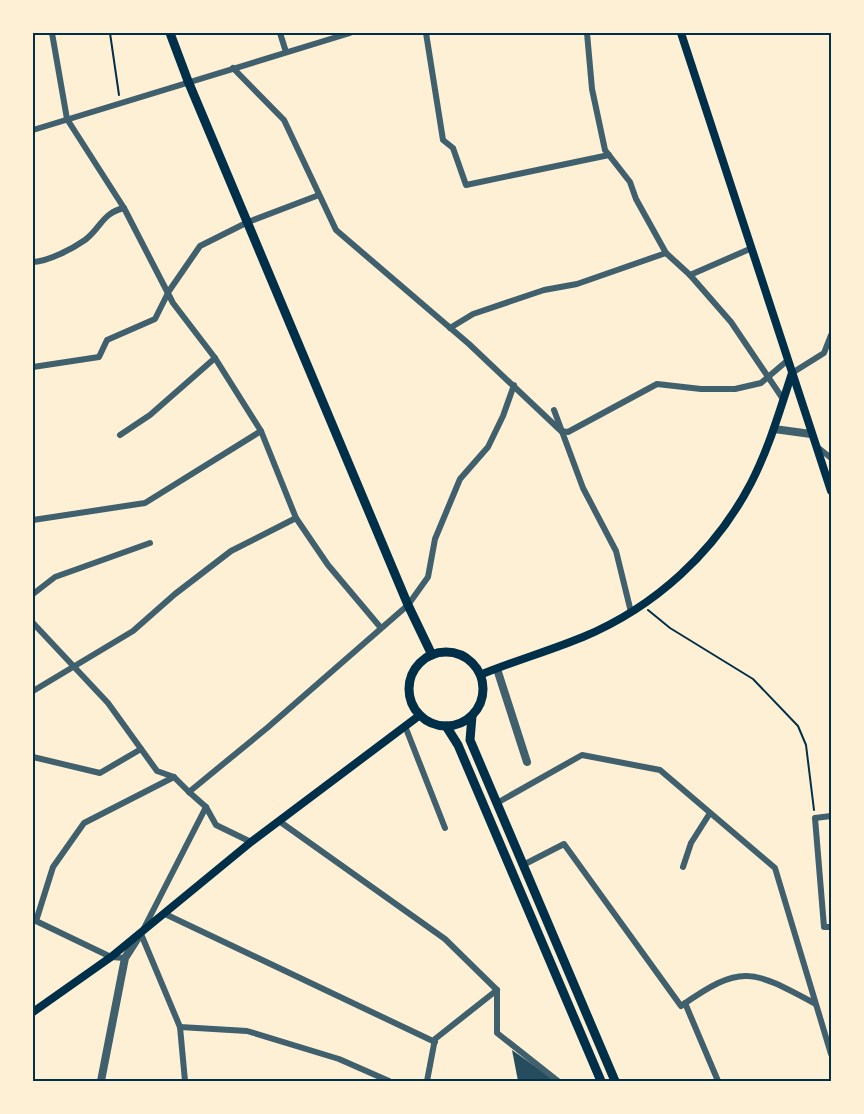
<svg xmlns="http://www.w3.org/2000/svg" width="864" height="1114" font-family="Georgia,serif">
  <rect width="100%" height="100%" fill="#fdf0d5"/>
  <path fill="#264d5e" d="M512,1050L556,1081H518Z"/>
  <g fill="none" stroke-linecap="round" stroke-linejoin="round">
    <g stroke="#003049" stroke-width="2">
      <path d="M110,33L119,95"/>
      <path d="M648,610L670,628L753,679L798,726L806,745L814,810"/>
    </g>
    <g stroke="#3f606c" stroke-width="6">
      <path d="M52,33L67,119L124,208L173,303L215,358L261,431L296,518L328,565L381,628"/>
      <path d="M280,33L286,52"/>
      <path d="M426,33L443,140L453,148L466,185L609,155"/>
      <path d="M587,33L592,89L605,150L630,182L636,199L666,253L690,275L731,322L783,399"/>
      <path d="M233,68L284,120L336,230L469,344L561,431L568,432L657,384L701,389H735L761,383L788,360"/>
      <path d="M33,130L350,33"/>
      <path d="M33,262C49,261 72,249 85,240C101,228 102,213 124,208"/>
      <path d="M690,275L752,248"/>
      <path d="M450,328L473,314L544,290L577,284L666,253"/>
      <path d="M33,367L99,357L107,340L155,319L169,291L200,246L248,222L319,195"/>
      <path d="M792,373L824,353L831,335"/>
      <path d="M554,410L583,488L616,551L631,612"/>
      <path d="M120,435L150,415L215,358"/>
      <path d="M816,446L831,458"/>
      <path d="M33,520L145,503L261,431"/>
      <path d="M33,594L55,577L150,543"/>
      <path d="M33,623L108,703L157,771L174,777L189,792L206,807L216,825L251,842"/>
      <path d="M33,691L133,631L175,594L231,551L296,518"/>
      <path d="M405,726L445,828"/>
      <path d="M33,757L100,773L141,749"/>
      <path d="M189,792L267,728L408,605L428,577L435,539L460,479L488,447L503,416L514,385"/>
      <path d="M497,803L582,755L660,770L775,868L831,1054"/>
      <path d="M831,816L815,818L824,927H831"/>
      <path d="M279,821L445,939L497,990"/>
      <path d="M523,865L564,844L681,1006C741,964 751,969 814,1003"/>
      <path d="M683,867L691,843L710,813"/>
      <path d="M165,914L435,1042"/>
      <path d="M125,958L111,957L36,921L53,867L84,823L174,777"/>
      <path d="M497,990V1033L558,1081"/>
      <path d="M685,1003L718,1081"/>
      <path d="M180,1027L247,1031L339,1059L389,1081"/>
      <path d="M185,1081L180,1027L141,934L206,807"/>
      <path d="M427,1081L435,1039L497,990"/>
    </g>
    <g stroke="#3f606c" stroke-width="8">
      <path d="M774,429L811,434"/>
      <path d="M497,669L527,762"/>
      <path d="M101,1081L125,958L139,936"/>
    </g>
    <g stroke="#003049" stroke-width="8">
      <path d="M681,33L831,491"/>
      <path d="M480,675C514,661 549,651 583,637C655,607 715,552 751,483C769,448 780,410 792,373"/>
      <path d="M33,1012L111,957L251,842L420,715"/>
    </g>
    <g stroke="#003049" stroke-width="9">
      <path d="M170,33L188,81L408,605L432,655"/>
      <circle cx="446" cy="689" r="37"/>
      <path d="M472,716L470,740L615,1081"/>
      <path d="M446,726L458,745L601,1081"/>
    </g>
  </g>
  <rect width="864" height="1114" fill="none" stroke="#fdf0d5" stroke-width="69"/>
  <rect x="34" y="34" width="796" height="1046" fill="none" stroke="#003049" stroke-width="2"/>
</svg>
